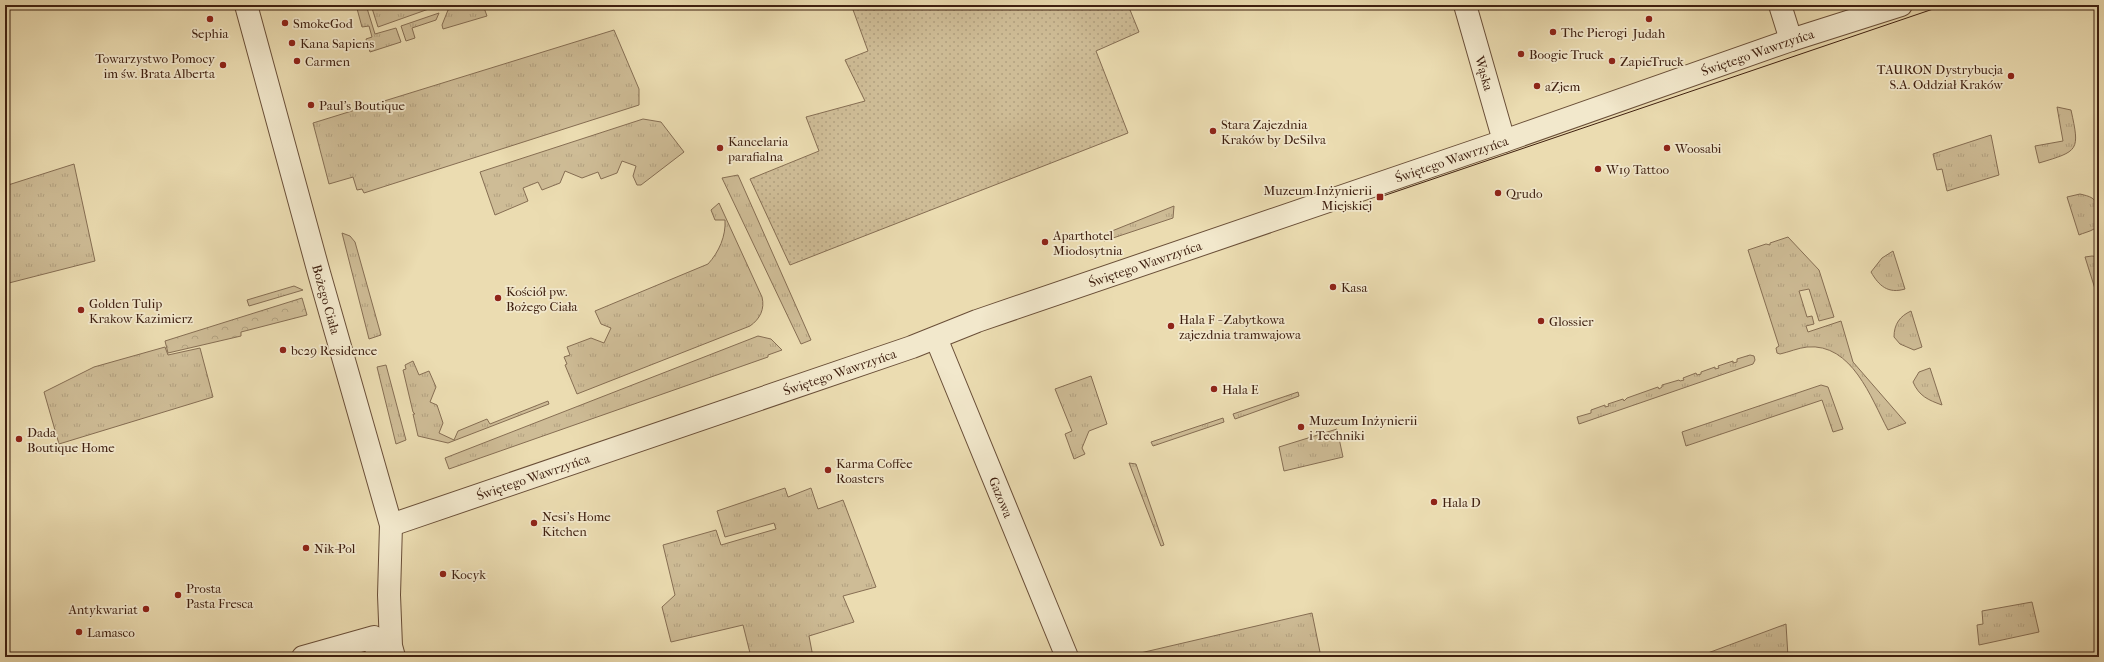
<svg xmlns="http://www.w3.org/2000/svg" width="2104" height="662" font-family="'IM FELL French Canon',serif">
  <defs>
    <pattern id="grass-tufts" width="24" height="20" patternUnits="userSpaceOnUse"><rect width="24" height="20" fill="#cebc96"/><path d="M3 7l-1-3M5 7V3M7 7l1-3M15 17l-1-3M17 17v-4M19 17l1-3" fill="none" stroke="#b2a180"/></pattern>
    <pattern id="park-crowns" width="20" height="18" patternUnits="userSpaceOnUse"><rect width="20" height="18" fill="#cebc96"/><path d="M2 6a3 3 0 1 1 6 0M12 15a3 3 0 1 1 6 0" fill="none" stroke="#b2a180"/></pattern>
    <pattern id="garden-dots" width="8" height="8" patternUnits="userSpaceOnUse"><rect width="8" height="8" fill="#cebc96"/><path d="M2 2h.1M6 6h.1" fill="none" stroke="#b2a180" stroke-width="1.8" stroke-linecap="round"/></pattern>
  </defs>
  <rect width="100%" height="100%" fill="#ebdcb1"/>
  <filter id="stains"><feTurbulence type="fractalNoise" baseFrequency=".005" numOctaves="4"/><feColorMatrix values="0 0 0 0 .2 0 0 0 0 .09 0 0 0 0 .02 0 0 0 .5 -.17"/></filter>
  <radialGradient id="worn" r=".72"><stop offset=".6" stop-color="#630" stop-opacity="0"/><stop offset="1" stop-color="#630" stop-opacity=".3"/></radialGradient>
  <g fill="url(#grass-tufts)" stroke="#866e53">
    <path d="M356,5H366L375,34L396,28L401,42L370,52L366,39L372,37L369,26L362,27Z"/>
    <path d="M371,5H440L378,27Z"/>
    <path d="M461,5H483L487,16L443,29L442,25L448,10Z"/>
    <path d="M439,13L436,20L412,28L415,38L406,41L401,26Z"/>
    <path d="M614,30L639,89V105L364,193L362,189L357,190L353,177L329,184L313,123Z"/>
    <path d="M2057,107L2071,110C2080,151 2079,151 2039,163L2035,146L2063,141Z"/>
    <path d="M643,119L661,122L684,152L641,185H637L633,176L636,166L622,161L617,173L601,179L598,172L582,178L565,171L560,183L542,190L538,182L523,188L528,201L495,215L480,172Z"/>
    <path d="M1991,135L1999,175L1947,191L1942,169L1937,170L1933,154Z"/>
    <path d="M74,164L95,261L5,284V186Z"/>
    <path d="M738,175L811,340L801,344L722,178Z"/>
    <path d="M2080,194C2084,195 2089,196 2092,198C2100,204 2104,222 2094,229C2089,232 2083,233 2079,235L2067,197Z"/>
    <path d="M719,203L762,297C765,309 760,319 750,326L577,394L565,365L567,364L564,357L570,355L567,347L591,338L604,343L611,328L601,324L595,311L708,264C719,252 726,236 725,220H715L711,210Z"/>
    <path d="M1174,206L1173,218L1104,241L1102,235Z"/>
    <path d="M342,233L350,236L355,242L381,335L369,339Z"/>
    <path d="M1788,237L1819,270L1834,317L1819,321L1809,289L1799,291L1807,317L1812,316L1814,324L1806,326L1808,332L1841,321L1853,362L1906,423L1888,430C1871,398 1852,343 1807,347C1798,348 1789,352 1780,354L1777,353L1776,348L1779,346L1748,250L1766,244L1770,245V243Z"/>
    <path d="M1893,251L1905,289C1888,294 1879,286 1871,272L1882,258Z"/>
    <path d="M2092,256L2099,257V291L2096,292L2085,257Z"/>
    <path d="M294,286L303,290L249,306L247,300Z"/>
    <path d="M1911,311L1922,347L1914,350L1900,344L1894,337C1894,324 1900,316 1911,311Z"/>
    <path d="M758,336L771,339L782,350L768,355V357L449,469L445,458Z"/>
    <path d="M165,347L168,355L200,348L213,397L59,444L44,392L94,367Z"/>
    <path d="M1750,355L1754,356L1755,360L1753,364L1579,424L1577,417L1591,413V410L1605,405V407L1609,406L1608,404L1623,399L1624,401L1627,398L1658,387L1659,389L1662,387V385L1679,380L1680,381L1684,380L1683,378L1696,373L1697,375L1701,374V372L1715,367V369L1719,368L1718,366L1733,361V363L1737,362V359Z"/>
    <path d="M413,361L419,375L429,371L436,387L430,402L437,405L443,423L439,433L454,440L458,431L487,419L490,424L548,401L549,404L448,443L418,436L413,414H415L413,412L403,370L406,369L405,365Z"/>
    <path d="M386,365L406,440L396,444L377,367Z"/>
    <path d="M1930,368L1942,405C1928,400 1919,396 1913,382L1919,372Z"/>
    <path d="M1091,376L1107,424L1089,431L1082,448L1085,454L1074,459L1065,434L1072,431L1055,389Z"/>
    <path d="M1821,385L1828,387L1843,429L1833,432L1822,400L1686,446L1682,432Z"/>
    <path d="M1298,392L1299,396L1235,419L1233,414Z"/>
    <path d="M1223,418L1224,422L1153,446L1151,442Z"/>
    <path d="M1337,429L1343,457L1284,471L1279,447Z"/>
    <path d="M1129,463L1136,464L1164,545L1161,546Z"/>
    <path d="M785,488L788,497L811,488L818,509L843,500L876,587L843,596L854,622L809,636L813,657H751L743,625L671,642L662,607L675,595L663,545L716,530L721,545L776,529L774,523L725,537L717,511Z"/>
    <path d="M2032,602L2039,632L1979,645L1977,625L1983,624L1982,611Z"/>
    <path d="M1312,613L1321,657H1123Z"/>
    <path d="M1786,624L1788,657H1697Z"/>
  </g>
  <path fill="url(#park-crowns)" stroke="#866e53" d="M302,298L307,315L241,332V336L168,353L165,341Z"/>
  <path fill="url(#garden-dots)" stroke="#866e53" d="M857,5H1128L1139,32L1096,51L1128,133L790,265L750,179L819,151L806,117L865,101L845,60L868,51L852,7Z"/>
  <g fill="none" stroke-linecap="round" stroke-linejoin="round">
    <defs>
      <path id="pedestrian" d="M303,657L374,637L378,657"/>
      <g id="minor">
        <path id="s1" d="M246,5L319,273L391,525L389,595L391,646L394,657"/>
        <path id="s2" d="M1465,5L1504,141"/>
        <path d="M1780,5L1791,40"/>
        <path id="s3" d="M936,338L1067,657"/>
        <path id="s4" d="M391,525L912,347L977,321L1504,141L1791,40L1901,5"/>
      </g>
    </defs>
    <use href="#pedestrian" stroke="#6a4f38" stroke-width="24"/>
    <use href="#minor" stroke="#6a4f38" stroke-width="24"/>
    <use href="#pedestrian" stroke="#f2e8cc" stroke-width="22"/>
    <use href="#minor" stroke="#f2e8cc" stroke-width="22"/>
    <path stroke="#3f2010" stroke-width="1" d="M1380,197L1945,5"/>
  </g>
  <g fill="#8f2418" stroke="#f2e8cc" stroke-width="1.5">
    <circle cx="210" cy="19" r="4"/>
    <circle cx="1649" cy="19" r="4"/>
    <circle cx="285" cy="23" r="4"/>
    <circle cx="1553" cy="32" r="4"/>
    <circle cx="292" cy="43" r="4"/>
    <circle cx="1521" cy="54" r="4"/>
    <circle cx="297" cy="61" r="4"/>
    <circle cx="1612" cy="61" r="4"/>
    <circle cx="223" cy="65" r="4"/>
    <circle cx="2011" cy="76" r="4"/>
    <circle cx="1537" cy="86" r="4"/>
    <circle cx="311" cy="105" r="4"/>
    <circle cx="1213" cy="131" r="4"/>
    <circle cx="720" cy="148" r="4"/>
    <circle cx="1667" cy="148" r="4"/>
    <circle cx="1598" cy="169" r="4"/>
    <circle cx="1498" cy="193" r="4"/>
    <rect x="1376" y="193" width="8" height="8" rx="2"/>
    <circle cx="1045" cy="242" r="4"/>
    <circle cx="1333" cy="287" r="4"/>
    <circle cx="498" cy="298" r="4"/>
    <circle cx="81" cy="310" r="4"/>
    <circle cx="1541" cy="321" r="4"/>
    <circle cx="1171" cy="326" r="4"/>
    <circle cx="283" cy="350" r="4"/>
    <circle cx="1214" cy="389" r="4"/>
    <circle cx="1301" cy="427" r="4"/>
    <circle cx="19" cy="439" r="4"/>
    <circle cx="828" cy="470" r="4"/>
    <circle cx="1434" cy="502" r="4"/>
    <circle cx="534" cy="523" r="4"/>
    <circle cx="306" cy="548" r="4"/>
    <circle cx="443" cy="574" r="4"/>
    <circle cx="178" cy="595" r="4"/>
    <circle cx="146" cy="609" r="4"/>
    <circle cx="79" cy="632" r="4"/>
  </g>
  <g text-anchor="middle" dominant-baseline="central" stroke-width="3.5" stroke-linejoin="round" paint-order="stroke">
    <g font-size="13" fill="#3f2010" stroke="#f2e8cc" text-anchor="start">
      <text x="293" y="23">SmokeGod</text>
      <text x="1561" y="32">The Pierogi</text>
      <text x="210" y="33" text-anchor="middle">Sephia</text>
      <text x="1649" y="33" text-anchor="middle">Judah</text>
      <text x="300" y="43">Kana Sapiens</text>
      <text x="1529" y="54">Boogie Truck</text>
      <text x="215" y="58" text-anchor="end">Towarzystwo Pomocy<tspan x="215" dy="15">im św. Brata Alberta</tspan></text>
      <text x="305" y="61">Carmen</text>
      <text x="1620" y="61">ZapieTruck</text>
      <text x="2003" y="69" text-anchor="end">TAURON Dystrybucja<tspan x="2003" dy="15">S.A. Oddział Kraków</tspan></text>
      <text x="1545" y="86">aZjem</text>
      <text x="319" y="105">Paul's Boutique</text>
      <text x="1221" y="124">Stara Zajezdnia<tspan x="1221" dy="15">Kraków by DeSilva</tspan></text>
      <text x="728" y="141">Kancelaria<tspan x="728" dy="15">parafialna</tspan></text>
      <text x="1675" y="148">Woosabi</text>
      <text x="1606" y="169">W19 Tattoo</text>
      <text x="1372" y="190" text-anchor="end">Muzeum Inżynierii<tspan x="1372" dy="15">Miejskiej</tspan></text>
      <text x="1506" y="193">Qrudo</text>
      <text x="1053" y="235">Aparthotel<tspan x="1053" dy="15">Miodosytnia</tspan></text>
      <text x="1341" y="287">Kasa</text>
      <text x="506" y="291">Kościół pw.<tspan x="506" dy="15">Bożego Ciała</tspan></text>
      <text x="89" y="303">Golden Tulip<tspan x="89" dy="15">Krakow Kazimierz</tspan></text>
      <text x="1179" y="319">Hala F - Zabytkowa<tspan x="1179" dy="15">zajezdnia tramwajowa</tspan></text>
      <text x="1549" y="321">Glossier</text>
      <text x="291" y="350">bc29 Residence</text>
      <text x="1222" y="389">Hala E</text>
      <text x="1309" y="420">Muzeum Inżynierii<tspan x="1309" dy="15">i Techniki</tspan></text>
      <text x="27" y="432">Dada<tspan x="27" dy="15">Boutique Home</tspan></text>
      <text x="836" y="463">Karma Coffee<tspan x="836" dy="15">Roasters</tspan></text>
      <text x="1442" y="502">Hala D</text>
      <text x="542" y="516">Nesi's Home<tspan x="542" dy="15">Kitchen</tspan></text>
      <text x="314" y="548">Nik-Pol</text>
      <text x="451" y="574">Kocyk</text>
      <text x="186" y="588">Prosta<tspan x="186" dy="15">Pasta Fresca</tspan></text>
      <text x="138" y="609" text-anchor="end">Antykwariat</text>
      <text x="87" y="632">Lamasco</text>
    </g>
    <g font-size="13" fill="#3f2010" stroke="#f2e8cc">
      <text stroke="none"><textPath href="#s4" startOffset="1446">Świętego Wawrzyńca</textPath></text>
      <text stroke="none"><textPath href="#s2" startOffset="71">Wąska</textPath></text>
      <text stroke="none"><textPath href="#s4" startOffset="1122">Świętego Wawrzyńca</textPath></text>
      <text stroke="none"><textPath href="#s4" startOffset="798">Świętego Wawrzyńca</textPath></text>
      <text stroke="none"><textPath href="#s1" startOffset="305">Bożego Ciała</textPath></text>
      <text stroke="none"><textPath href="#s4" startOffset="474">Świętego Wawrzyńca</textPath></text>
      <text stroke="none"><textPath href="#s4" startOffset="150">Świętego Wawrzyńca</textPath></text>
      <text stroke="none"><textPath href="#s3" startOffset="172">Gazowa</textPath></text>
    </g>
  </g>
  <rect width="2104" height="662" fill="none" stroke="#ebdcb1" stroke-width="20"/>
  <rect x="6" y="6" width="2092" height="650" fill="none" stroke="#3f2010" stroke-width="2"/>
  <rect x="10" y="10" width="2084" height="642" fill="none" stroke="#3f2010"/>
  <rect width="100%" height="100%" filter="url(#stains)"/>
  <rect width="100%" height="100%" fill="url(#worn)"/>
</svg>
